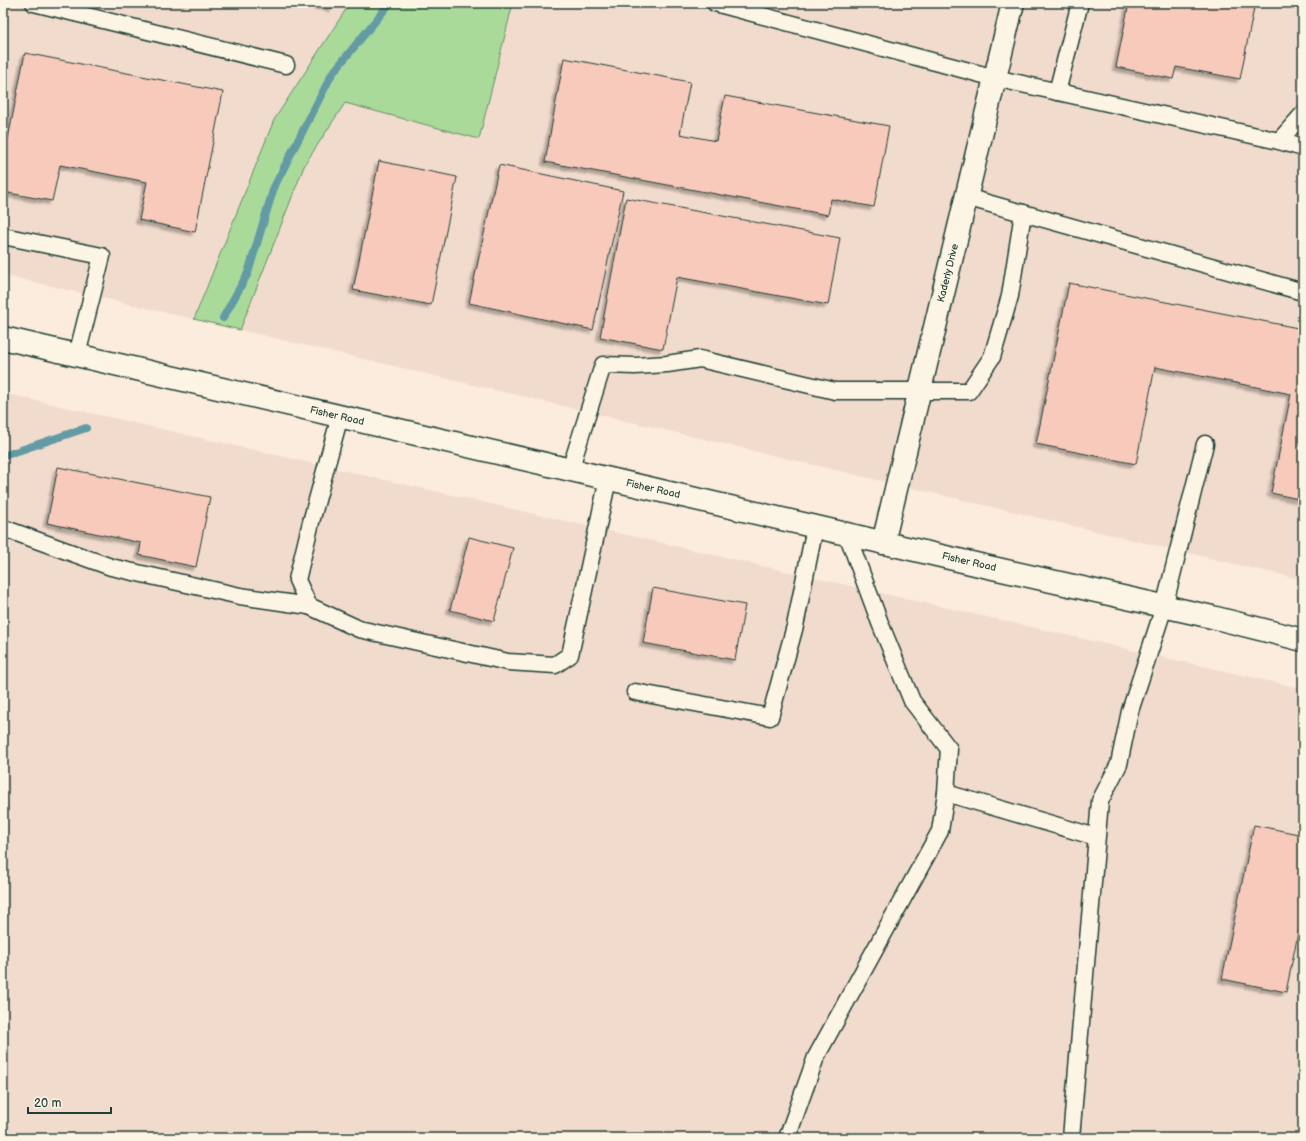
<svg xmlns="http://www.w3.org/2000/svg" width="1306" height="1141" font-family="'Balsamiq Sans',sans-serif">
  <defs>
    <filter id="shadow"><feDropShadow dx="-3.5" dy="3.5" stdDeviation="1" flood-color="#0004"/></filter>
  </defs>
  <rect width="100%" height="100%" fill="#fbecdd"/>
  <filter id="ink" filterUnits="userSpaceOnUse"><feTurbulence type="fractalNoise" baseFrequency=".025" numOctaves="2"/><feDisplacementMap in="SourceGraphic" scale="8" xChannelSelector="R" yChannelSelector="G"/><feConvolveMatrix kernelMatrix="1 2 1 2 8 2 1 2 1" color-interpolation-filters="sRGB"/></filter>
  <g filter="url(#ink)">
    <g fill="#f1dbcd">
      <path d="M3,3H350L274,120L194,319L3,275Z"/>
      <path d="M513,3H1303V580L240,330L305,164L345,103L479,139Z"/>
      <path d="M3,393L1303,689V1138H3Z"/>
    </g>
    <path fill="#aada9a" stroke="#648c67" d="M350,3H513L479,139L345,103L305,164L240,330L194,319L274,120Z"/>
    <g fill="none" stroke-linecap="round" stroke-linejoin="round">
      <g stroke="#639ba5" stroke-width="8">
        <path d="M223,318L248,273L274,187L332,74L390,3"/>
        <path d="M3,456L86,428"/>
      </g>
    </g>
    <g fill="#f8cabb" stroke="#1f3d34" filter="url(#shadow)">
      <path d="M306,3H334L333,8Z"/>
      <path d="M1129,3H1255L1240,79L1176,67L1173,79L1116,67Z"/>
      <path d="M25,53L223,92L195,232L139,220L147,182L60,165L52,201L3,192V164Z"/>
      <path d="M564,58L690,82L680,134L716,141L725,96L889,126L874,207L831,199L828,215L545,162Z"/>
      <path d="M379,161L457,177L431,305L353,290Z"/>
      <path d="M499,165L623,191L593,330L469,303Z"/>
      <path d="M626,198L840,238L828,305L677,277L663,349L600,337Z"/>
      <path d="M1069,283L1303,329V500L1271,493L1291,394L1155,367L1136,464L1036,444Z"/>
      <path d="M58,467L210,497L196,567L139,555L141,543L47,523Z"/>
      <path d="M469,537L513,548L494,621L450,610Z"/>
      <path d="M653,588L745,605L735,660L643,643Z"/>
      <path d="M1254,825L1303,835V909L1286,992L1222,979Z"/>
    </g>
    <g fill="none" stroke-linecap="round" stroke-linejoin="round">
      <defs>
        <g id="service">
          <path d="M34,3L286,65"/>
          <path d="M715,3L995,78L1279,141L1303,148"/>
          <path d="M1057,92L1080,3"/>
          <path d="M1279,141L1303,114"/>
          <path d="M966,197L1303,292"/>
          <path d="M3,236L102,256L77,355"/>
          <path d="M340,416L311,522L297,580L309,606L359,629L508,662L555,665L570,655L608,479"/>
          <path d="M570,470L603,365L635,366L667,364L700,359L835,391H969L992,357L1010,296L1023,213"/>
          <path d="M3,528L111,567L240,596L309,606"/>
          <path d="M635,692L770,717L795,626L815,527"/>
          <path d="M946,793L1096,837"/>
          <path d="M787,1138L816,1057L940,831L946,793L949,749L912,701L880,623L847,534"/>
          <path d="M1071,1138L1100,801L1119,764L1130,711L1164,607L1205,444"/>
        </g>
        <path id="minor" d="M883,543L1013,3"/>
        <path id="secondary" d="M3,338L984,566L1212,617L1303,640"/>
      </defs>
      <use href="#service" stroke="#1f3d34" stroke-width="19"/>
      <use href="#minor" stroke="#1f3d34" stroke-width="25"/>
      <use href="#secondary" stroke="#1f3d34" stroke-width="25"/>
      <use href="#service" stroke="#fcf5e5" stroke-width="16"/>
      <use href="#minor" stroke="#fcf5e5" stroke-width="22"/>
      <use href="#secondary" stroke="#fcf5e5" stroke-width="22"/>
    </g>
  </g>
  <g text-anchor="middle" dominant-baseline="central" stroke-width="3" stroke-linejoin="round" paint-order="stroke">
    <g font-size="10" fill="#1f3d34" stroke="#fcf5e5">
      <text transform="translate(948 273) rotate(-76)">Kaderly Drive</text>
      <text transform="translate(337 416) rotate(13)">Fisher Road</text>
      <text transform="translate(653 489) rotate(13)">Fisher Road</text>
      <text transform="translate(969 562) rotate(13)">Fisher Road</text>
    </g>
  </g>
  <rect width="1306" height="1141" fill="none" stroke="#fcf5e5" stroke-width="16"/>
  <rect x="8" y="8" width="1290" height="1125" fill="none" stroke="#1f3d34" stroke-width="1.5" filter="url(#ink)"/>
  <path d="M28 1107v6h83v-6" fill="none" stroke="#1f3d34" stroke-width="2"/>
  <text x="34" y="1107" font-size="12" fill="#1f3d34" stroke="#fcf5e5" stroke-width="3" paint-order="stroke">20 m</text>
</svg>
